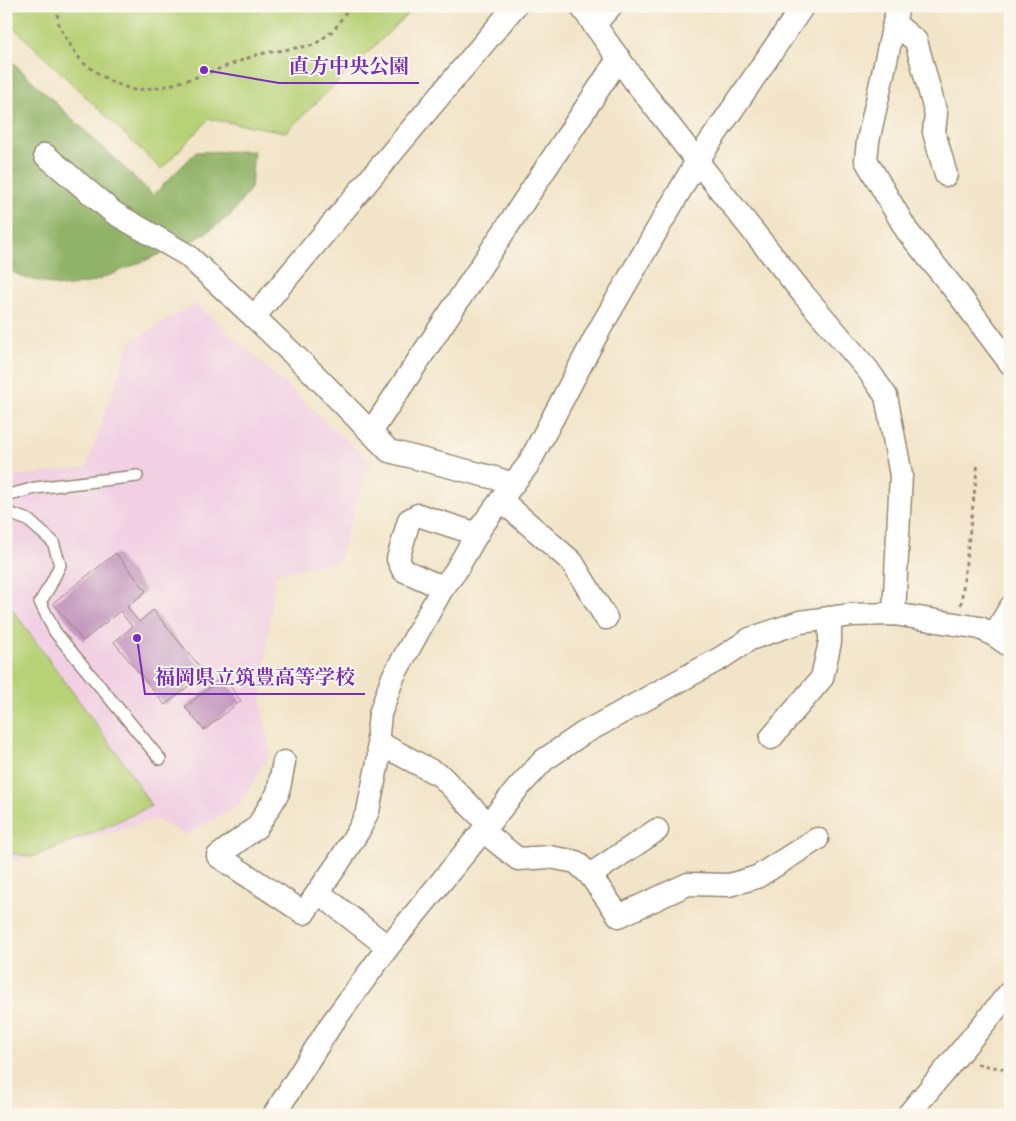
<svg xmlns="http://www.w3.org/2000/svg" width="1016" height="1121" font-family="'Libre Bodoni','Noto Serif JP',serif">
  <rect width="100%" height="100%" fill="#fbf7ec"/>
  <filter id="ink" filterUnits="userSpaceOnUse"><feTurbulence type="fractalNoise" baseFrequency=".02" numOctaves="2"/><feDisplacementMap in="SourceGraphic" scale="10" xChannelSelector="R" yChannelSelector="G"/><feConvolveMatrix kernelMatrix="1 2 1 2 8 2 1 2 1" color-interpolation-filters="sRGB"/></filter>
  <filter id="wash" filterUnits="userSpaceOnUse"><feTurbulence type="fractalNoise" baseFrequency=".0096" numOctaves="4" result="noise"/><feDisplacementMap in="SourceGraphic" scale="20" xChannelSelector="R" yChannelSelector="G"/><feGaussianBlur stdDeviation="1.12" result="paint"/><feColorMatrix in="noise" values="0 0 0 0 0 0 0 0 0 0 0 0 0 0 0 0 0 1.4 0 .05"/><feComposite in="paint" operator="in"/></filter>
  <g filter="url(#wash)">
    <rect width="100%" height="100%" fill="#f2e4c8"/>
    <path fill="#f1d0e3" d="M196,303L370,462L339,560L275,574L261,702L271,752L240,804L186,835L156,819L6,863V477L86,468L130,342Z"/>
    <g fill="#b7d177" stroke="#797e4a">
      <path d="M6,6H416L286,132L209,119L161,169L6,20Z"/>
      <path d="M6,601L125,764L151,806L97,831L32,857L6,852Z"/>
    </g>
    <path fill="#91b368" stroke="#666e43" d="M6,56L153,195L196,152L254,151L251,188L231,215L197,239L93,282L63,287L25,278L6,269Z"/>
    <g id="blocks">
      <g fill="#c194bd">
        <path d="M116,553L146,591L127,607L139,622L153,610L205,673L165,705L114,642L132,627L120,611L83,641L53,603Z"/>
        <path d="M223,677L241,701L204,730L185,707Z"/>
      </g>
    </g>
  </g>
  <g filter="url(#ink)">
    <use href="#blocks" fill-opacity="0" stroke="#968773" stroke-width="1"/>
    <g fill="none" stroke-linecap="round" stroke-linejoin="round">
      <defs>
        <g id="lane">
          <path d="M6,496L35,488L137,476"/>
          <path d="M6,512L28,520L53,542L60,565L50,586L40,602L55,632L160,759"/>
        </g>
        <g id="street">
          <path d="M581,6L634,80L697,161L804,295L868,370L886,396L901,475L894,614"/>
          <path d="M898,6L868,141L866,160L907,231L959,295L1010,363"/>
          <path d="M894,23L916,41L936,114L934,132L946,175"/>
          <path d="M594,25L611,6"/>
          <path d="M45,155L114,213L187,255L254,317"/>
          <path d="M371,432L619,58"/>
          <path d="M513,484L495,478L389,451L313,373L254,317L515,6"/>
          <path d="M501,500L572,562L606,618"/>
          <path d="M444,586L432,583L403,570L398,559L409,520L418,515L477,534"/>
          <path d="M994,635L1010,608"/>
          <path d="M771,738L822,678L830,642V618"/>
          <path d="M379,743L441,776L488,824"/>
          <path d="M284,762L278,793L257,827L218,856L304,913L318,892"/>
          <path d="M483,831L518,859L550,857L576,862L590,875L619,916L688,884L729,885L757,877L817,839"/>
          <path d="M590,875L657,830"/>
          <path d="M388,947L318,892L337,865L359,830L368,811L379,757L378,734L380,714L393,677L442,589L455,572L481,527L513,484L528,465L598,332L697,161L803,6"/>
          <path d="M274,1115L330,1026L388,947L517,789L544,760L582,734L721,658L750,639L800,622L852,615L894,614L980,628L994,635L1010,646"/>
          <path d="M908,1115L1010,992"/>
        </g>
      </defs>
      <use href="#lane" stroke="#968773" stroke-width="14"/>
      <use href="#street" stroke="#968773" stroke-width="25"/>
      <g stroke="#968773" stroke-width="3" stroke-dasharray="4 4" stroke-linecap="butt">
        <path d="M56,6L59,25L68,42L82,62L111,82L134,90L163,87L197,77L259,54L314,45L334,30L350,6"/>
        <path d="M961,605L978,462"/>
        <path d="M977,1064L1010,1070"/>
      </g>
      <use href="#lane" stroke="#fff" stroke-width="11"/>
      <use href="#street" stroke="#fff" stroke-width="22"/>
    </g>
  </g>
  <path fill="none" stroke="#7b2cbf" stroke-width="2" d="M204 70L279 83H419M137 638L145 694H365"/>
  <g fill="#7b2cbf" stroke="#fbf7ec" stroke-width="2">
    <circle cx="204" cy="70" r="5"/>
    <circle cx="137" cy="638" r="5"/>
  </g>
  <g font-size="20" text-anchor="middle" font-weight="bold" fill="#7b2cbf" stroke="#fbf7ec" stroke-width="4" stroke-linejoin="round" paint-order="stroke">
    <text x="349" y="73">直方中央公園</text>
    <text x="255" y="684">福岡県立筑豊高等学校</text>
  </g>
  <rect width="1016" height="1121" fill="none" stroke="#fbf7ec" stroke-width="25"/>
</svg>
